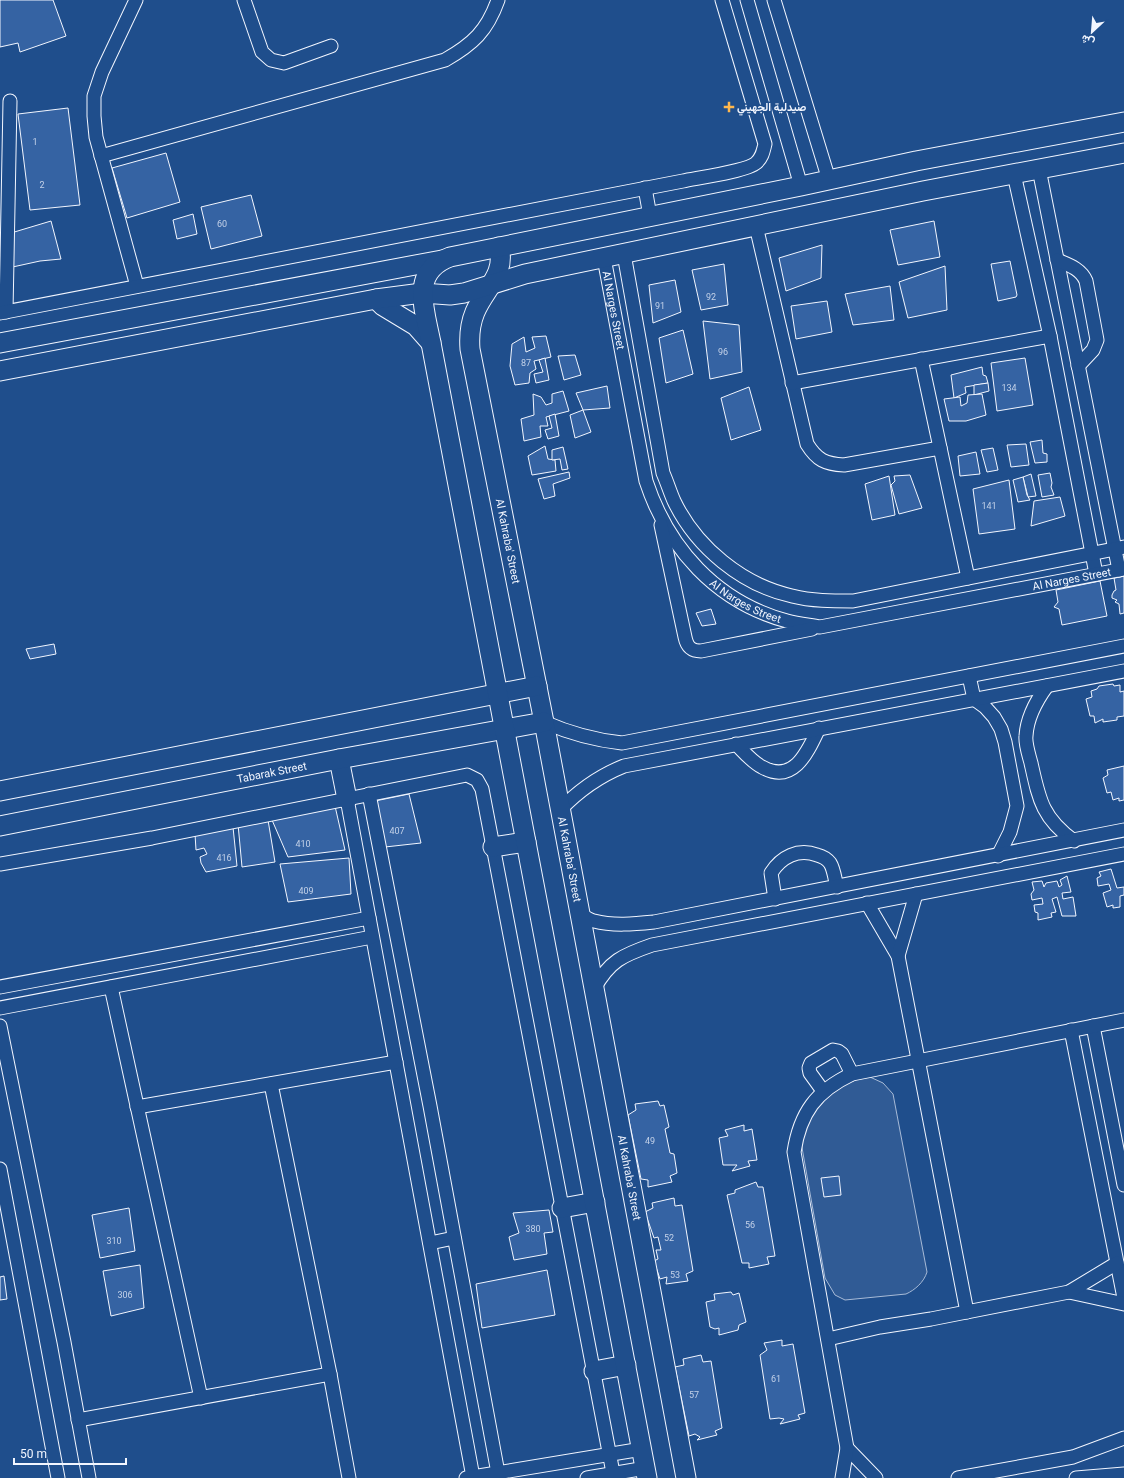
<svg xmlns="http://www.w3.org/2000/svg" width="1124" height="1478" font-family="Roboto,Vazirmatn,sans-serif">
  <rect width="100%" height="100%" fill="#1f4e8c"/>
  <path fill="#305b95" stroke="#a8bbd7" d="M870,1077L883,1083L893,1094L927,1272C924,1282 915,1290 906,1294L845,1300L835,1295L825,1278L801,1142L804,1123L824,1099L850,1081Z"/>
  <g fill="#3563a3" stroke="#f2f6ff">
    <path d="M0,0H53L66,36L20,52L18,43L0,47Z"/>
    <path d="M68,108L80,205L30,210L18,114Z"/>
    <path d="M166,153L180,202L127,218L112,168Z"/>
    <path d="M251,195L262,236L211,249L201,207Z"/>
    <path d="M193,214L197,234L177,239L173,220Z"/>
    <path d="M51,221L61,259L40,261L8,268L11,233Z"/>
    <path d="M934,221L940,257L898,265L890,230Z"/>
    <path d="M822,245L821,278L786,291L779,258Z"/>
    <path d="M1010,261L1017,295L1016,297L998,301L991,264Z"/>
    <path d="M724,264L728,305L701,310L692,270Z"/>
    <path d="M945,266L947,310L908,318L899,282Z"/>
    <path d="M675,280L681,312L653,323L649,285Z"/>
    <path d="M890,286L894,320L853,325L845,294Z"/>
    <path d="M827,301L832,332L796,339L791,306Z"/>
    <path d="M703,321L739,325L742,372L710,379Z"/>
    <path d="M683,330L693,374L666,383L659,338Z"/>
    <path d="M546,336L551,357L534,361L536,369L530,373L529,383L515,385L510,366L512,344L524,337L526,352L535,348L532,337Z"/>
    <path d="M575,355L581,375L564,380L558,356Z"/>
    <path d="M545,358L549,380L536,383L534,374L543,372L539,360Z"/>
    <path d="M1025,358L1033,405L997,411L991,363Z"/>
    <path d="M982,367L983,375L986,376L988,383L965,387L966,393L954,398L951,375Z"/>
    <path d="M988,383L989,391L974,395V385Z"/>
    <path d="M607,386L610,408L583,410L576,393Z"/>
    <path d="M749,387L761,430L731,440L721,398Z"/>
    <path d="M563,391L569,411L546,417L548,426H540L541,437L524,441L521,419L534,415L533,394L541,397L546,405L552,403V394Z"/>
    <path d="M982,394L986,415L966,421H949L944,399L960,397L961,406L967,403L968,395Z"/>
    <path d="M583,410L591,432L575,438L570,415Z"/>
    <path d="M555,414L559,436L548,439L545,430L552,428L549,416Z"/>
    <path d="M1042,440L1043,453L1047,454V462L1035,463L1030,442Z"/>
    <path d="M1026,444L1029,465L1011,467L1007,445Z"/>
    <path d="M545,446L548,459L555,460L556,471L532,475L528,456Z"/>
    <path d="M563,447L568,469L562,470L560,459L552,460V450Z"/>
    <path d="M993,448L998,470L987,472L981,450Z"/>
    <path d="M976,452L980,474L960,476L958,456Z"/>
    <path d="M569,472L570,478L553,484L555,496L544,499L538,479Z"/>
    <path d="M1050,473L1052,483L1051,487L1054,495L1042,497L1038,475Z"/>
    <path d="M1031,474L1036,496L1028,497L1023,477Z"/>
    <path d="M910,475L922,508L899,514L891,485L895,481L894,476Z"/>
    <path d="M889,476L895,515L872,520L865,484Z"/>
    <path d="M1023,477L1027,495L1030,500L1018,502L1013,480Z"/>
    <path d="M1009,480L1015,529L979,534L973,489Z"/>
    <path d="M1060,497L1065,516L1031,526L1034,501Z"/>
    <path d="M1124,576V613L1120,614L1119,604L1115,602L1117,600L1112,598V595L1114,591L1116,590L1114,578Z"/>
    <path d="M1100,581L1107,616L1062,625L1059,609L1054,607L1058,602L1056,590Z"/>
    <path d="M711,609L716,624L702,626L696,613Z"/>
    <path d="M54,644L56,654L30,659L26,649Z"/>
    <path d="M1113,684L1114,686L1120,685V692L1124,691V716L1117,717V720L1103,722V719L1095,723L1094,716H1090L1086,699L1092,697L1091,691L1097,689L1099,686Z"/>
    <path d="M1124,766V800L1119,801V798L1113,800L1111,792L1107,793L1103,778L1108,775L1107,770Z"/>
    <path d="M409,794L421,843L385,847L375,801Z"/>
    <path d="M335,806L345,850L288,857L272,820Z"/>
    <path d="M268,820L275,862L242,867L238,824Z"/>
    <path d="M233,827L237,866L206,872L201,863L200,857L207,854L204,848L196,850L195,834Z"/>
    <path d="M349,858L351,894L288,902L280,864Z"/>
    <path d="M1111,869L1117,888L1124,887V895L1120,896V907L1113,908V905L1107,907L1103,893L1111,890L1109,884L1098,886L1097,878L1101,876L1099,872Z"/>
    <path d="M1067,876L1071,892L1062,893L1063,899L1073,897L1076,916H1062L1057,897L1052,899L1056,912L1051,913L1052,917L1038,920V913L1035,912L1034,905L1043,904L1042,898L1032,900L1031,894L1034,890L1032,882L1042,881L1044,887L1046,883L1057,881L1059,887L1062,885L1060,880Z"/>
    <path d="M658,1101L660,1106L664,1105L669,1127L665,1129L670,1153L674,1154L677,1173L670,1176L672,1182L648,1187V1180L641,1179L628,1115L636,1110L635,1104Z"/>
    <path d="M744,1125V1131L752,1129L757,1160L748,1161L750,1166L732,1171L737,1165H723L719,1138L728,1136L725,1130Z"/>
    <path d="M839,1176L841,1195L824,1197L821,1178Z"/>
    <path d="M756,1182L758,1187H763L775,1256L767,1257L769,1264L749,1268V1263H742L727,1195L735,1193V1190Z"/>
    <path d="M674,1198L675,1206L682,1205L693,1271L686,1274L688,1281L666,1284L667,1277L660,1279L654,1261L658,1259L656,1250H661L658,1237L654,1238L645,1212L653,1208L652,1203Z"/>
    <path d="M129,1208L135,1251L100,1258L92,1215Z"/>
    <path d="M549,1210L553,1232L544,1233L547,1254L514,1260L509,1237L519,1233L513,1213Z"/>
    <path d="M140,1265L144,1308L111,1316L103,1271Z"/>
    <path d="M547,1270L555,1315L482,1328L476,1284Z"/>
    <path d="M4,1276L7,1299L0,1300V1277Z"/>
    <path d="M731,1292L733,1295L739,1293L746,1322L739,1325L738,1330L719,1335V1328L715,1329L710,1327L706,1302L715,1300L714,1294Z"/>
    <path d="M782,1340V1346L793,1344L805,1413L798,1415L800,1419L780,1424L784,1419L779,1418L770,1419L760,1355L767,1350L764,1343Z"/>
    <path d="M701,1355L703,1362L711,1361L722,1428L715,1431L717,1435L697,1440L700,1437L695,1434L689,1436L675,1367L684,1365L683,1359Z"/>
  </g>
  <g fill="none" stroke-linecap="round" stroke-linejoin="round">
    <defs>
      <g id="street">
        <path d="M136,0L102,72L94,96V116L96,137L137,286"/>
        <path d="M244,0L262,52L271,60L284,63L331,46"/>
        <path d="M747,0L801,186"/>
        <path d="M774,0L829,180"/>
        <path d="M101,156L445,60C473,44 487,31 498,0"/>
        <path d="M1039,169L1119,570"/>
        <path d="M1014,174L1050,336L1096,574"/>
        <path d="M645,188L650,216"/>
        <path d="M756,226L807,444C817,460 825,464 844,465L940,448"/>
        <path d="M624,254L663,473C667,482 670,492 674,501C696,547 742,585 792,596C812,601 832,601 853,601L1124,547"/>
        <path id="s1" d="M604,258L646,481C668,548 716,602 787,621C798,624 809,625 820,627L1124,569"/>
        <path d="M1057,260C1069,265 1081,269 1086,281L1097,340L1093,350L1078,366"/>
        <path d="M6,312L10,101"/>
        <path d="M0,313L683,181C697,178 747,171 756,163C762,158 763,152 765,144L722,0"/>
        <path d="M921,359L968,578"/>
        <path d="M792,383L1050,336"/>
        <path d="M661,525L685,637C687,647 691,651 701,651L812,629"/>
        <path d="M969,676L974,699L985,707L994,717L1001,729L1005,742L1017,806L1010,832L998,856"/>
        <path d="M1047,686C1036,701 1027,717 1026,736C1025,744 1029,755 1031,763C1039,799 1042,818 1074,841"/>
        <path d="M544,722C569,733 594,740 622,743L1124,646"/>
        <path d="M736,744C744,752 752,762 762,767C794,785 808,751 819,728"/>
        <path d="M369,794L430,1106L498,1473"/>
        <path d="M347,799L473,1477"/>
        <path d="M560,810C579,790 599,776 624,766L1124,671"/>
        <path d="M0,864L152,838L467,775L477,780L482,789L614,1478"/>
        <path d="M775,899L771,873C781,857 798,848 817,855C821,856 827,859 830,863C834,869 835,880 837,887"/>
        <path d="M867,903L898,956L967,1312"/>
        <path d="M580,914C584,916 589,920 594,921C613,926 634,924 654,922L1124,830"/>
        <path d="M898,956L916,894"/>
        <path d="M0,987L369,918"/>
        <path d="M111,987L201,1398"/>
        <path d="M594,989C609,961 623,955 652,945L1124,854"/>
        <path d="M0,1008L372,937"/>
        <path d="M0,1026L64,1342L89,1478"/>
        <path d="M1093,1026L1124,1185"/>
        <path d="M1071,1030L1124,1298"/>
        <path d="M271,1084L330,1374L349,1478"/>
        <path d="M823,1091L810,1073L809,1068L811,1063L833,1050L838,1051L842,1054L852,1074"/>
        <path d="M137,1107L396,1062"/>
        <path d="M0,1169L58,1478"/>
        <path d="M430,1243L454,1238"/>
        <path d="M1069,1292L1124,1304"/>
        <path d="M828,1339L880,1327L931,1319L1069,1292L1117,1263"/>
        <path d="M78,1420L330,1374"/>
        <path d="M847,1448L876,1478"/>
        <path d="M466,1478L642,1449"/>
        <path d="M587,1478L646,1468"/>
        <path d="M842,1478L847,1448L794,1152C800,1113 816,1091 852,1074L1124,1020"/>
        <path d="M958,1478L1073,1457L1124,1438"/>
        <path d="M1076,1478L1124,1474"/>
      </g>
      <g id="secondary">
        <path id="s2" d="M499,247C506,275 485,288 475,312C470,324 469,336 470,349L544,722L686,1478"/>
        <path d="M376,299L383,306L416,326L431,343"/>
        <path d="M0,343L442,260"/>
        <path d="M0,371L376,299L422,293L450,295L464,293L525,274L923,191L1124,153"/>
        <path d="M339,759L347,799"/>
        <path d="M0,791L537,686"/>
        <path id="s3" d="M0,826L339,759L544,722"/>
        <path d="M493,847L526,842"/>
        <path d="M562,1208L595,1202"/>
        <path d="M594,1371L626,1365"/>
        <path d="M647,1478L431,343C425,310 409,272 450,257L801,186L916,161L1124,122"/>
      </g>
    </defs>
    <use href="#street" stroke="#f2f6ff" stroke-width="15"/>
    <use href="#secondary" stroke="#f2f6ff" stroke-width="21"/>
    <use href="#street" stroke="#1f4e8c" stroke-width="13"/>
    <use href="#secondary" stroke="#1f4e8c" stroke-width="19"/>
  </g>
  <path fill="#ffb74d" stroke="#1f4e8c" stroke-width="1.5" d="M727 101h4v4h4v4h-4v4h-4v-4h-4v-4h4z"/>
  <g text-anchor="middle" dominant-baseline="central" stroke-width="3" stroke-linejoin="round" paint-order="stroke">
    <g font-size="9" fill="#c3d1e8">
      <text x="35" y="142">1</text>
      <text x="42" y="185">2</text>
      <text x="222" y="224">60</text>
      <text x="711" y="297">92</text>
      <text x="660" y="306">91</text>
      <text x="723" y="352">96</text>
      <text x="526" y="363">87</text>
      <text x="1009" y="388">134</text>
      <text x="989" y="506">141</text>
      <text x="397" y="831">407</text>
      <text x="303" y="844">410</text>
      <text x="224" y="858">416</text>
      <text x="306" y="891">409</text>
      <text x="650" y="1141">49</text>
      <text x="750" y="1225">56</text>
      <text x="533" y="1229">380</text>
      <text x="669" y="1238">52</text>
      <text x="114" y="1241">310</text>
      <text x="675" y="1275">53</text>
      <text x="125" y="1295">306</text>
      <text x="776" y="1379">61</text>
      <text x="694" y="1395">57</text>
    </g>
    <g font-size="11" font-weight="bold" fill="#f2f6ff" stroke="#1f4e8c" text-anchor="start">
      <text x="737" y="107">صيدلية الجهيني</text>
    </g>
    <g font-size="11" fill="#f2f6ff" stroke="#1f4e8c">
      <text stroke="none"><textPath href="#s1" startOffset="53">Al Narges Street</textPath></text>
      <text stroke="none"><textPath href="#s2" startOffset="305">Al Kahraba' Street</textPath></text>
      <text stroke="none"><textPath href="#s1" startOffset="724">Al Narges Street</textPath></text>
      <text stroke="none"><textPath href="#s1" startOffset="388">Al Narges Street</textPath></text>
      <text stroke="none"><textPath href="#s3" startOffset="277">Tabarak Street</textPath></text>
      <text stroke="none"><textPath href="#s2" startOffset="629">Al Kahraba' Street</textPath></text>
      <text stroke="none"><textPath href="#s2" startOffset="953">Al Kahraba' Street</textPath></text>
    </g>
  </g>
  <g transform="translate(1092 32) rotate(206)" stroke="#1f4e8c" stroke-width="3" paint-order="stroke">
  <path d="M0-3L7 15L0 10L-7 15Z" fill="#f2f6ff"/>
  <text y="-6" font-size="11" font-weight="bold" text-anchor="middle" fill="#f2f6ff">ش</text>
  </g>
  <path d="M14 1458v6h112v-6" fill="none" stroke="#f2f6ff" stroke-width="2"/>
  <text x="20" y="1458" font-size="12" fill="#f2f6ff" stroke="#1f4e8c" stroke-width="3" paint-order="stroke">50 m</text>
</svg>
